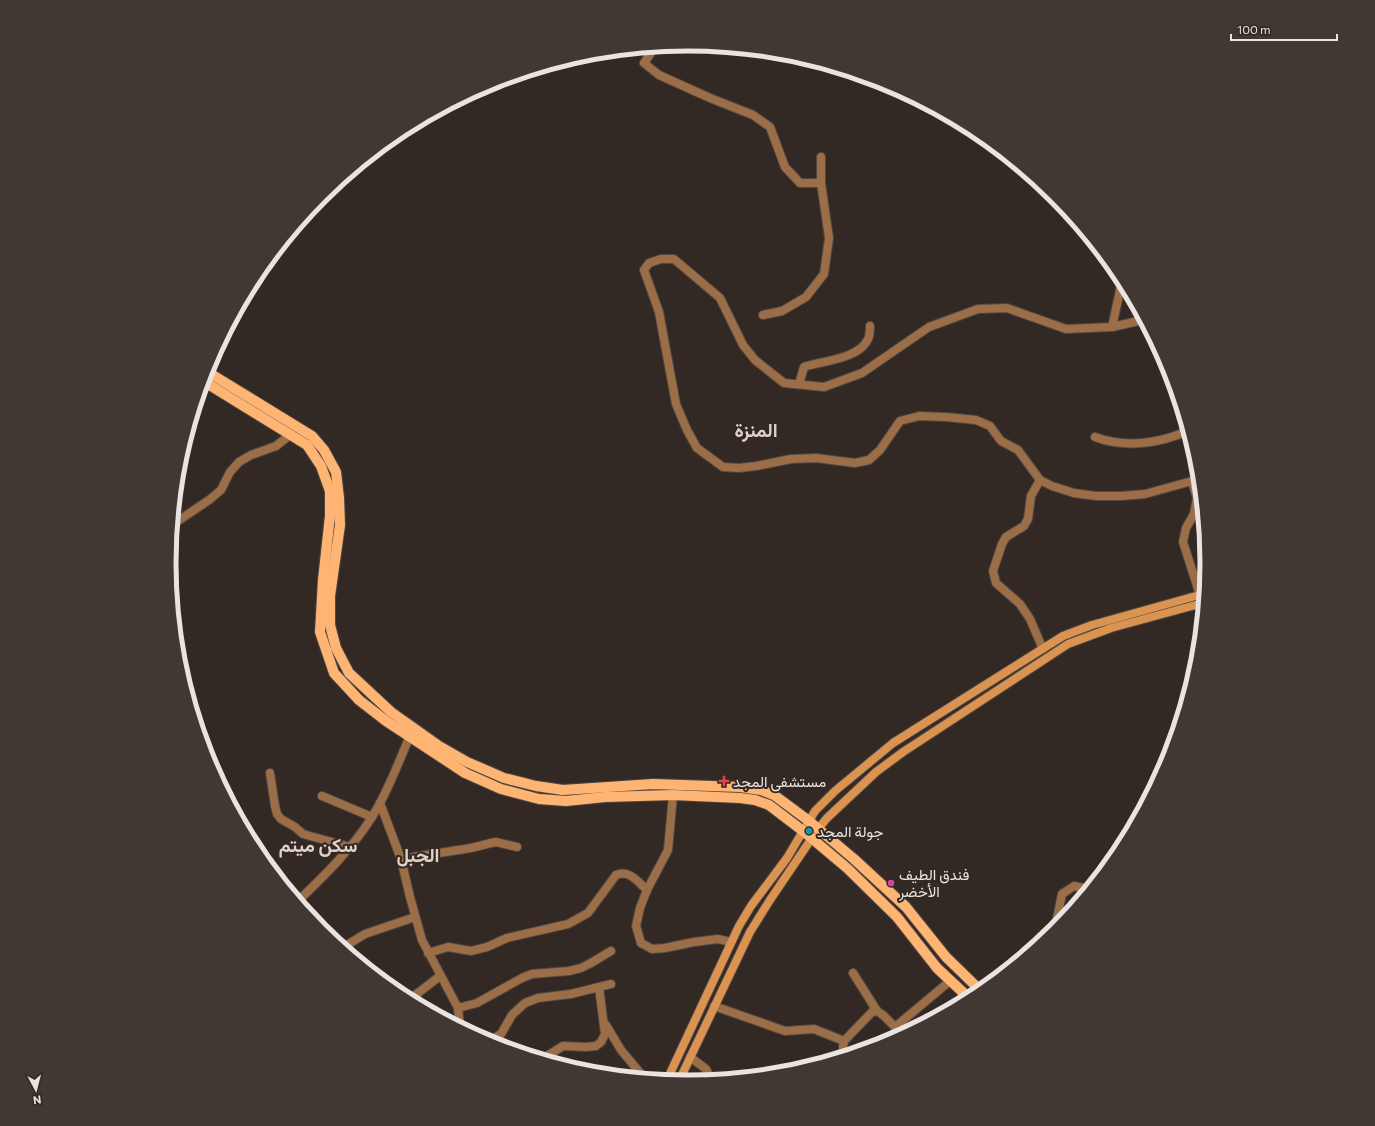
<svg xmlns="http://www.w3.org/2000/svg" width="1375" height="1126" font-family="Commissioner,Vazirmatn,sans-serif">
  <rect width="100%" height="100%" fill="#332924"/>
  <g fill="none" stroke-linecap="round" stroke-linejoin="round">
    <defs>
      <g id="minor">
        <path d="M655,47L644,63L659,75L710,98L753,115L770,127L785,167L800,183H821"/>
        <path d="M763,315L782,311L806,297L824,274L829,238L821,183V157"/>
        <path d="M1143,320L1112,327L1066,329L1007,308L978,309L929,327L862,373L824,387L784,383L755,360L743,345L720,298L674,259H661L649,263L644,270L659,312L676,404L687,430L697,448L723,467L739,468L756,466L791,459L816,458L855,463L869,460L880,450L900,421L919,416L946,417L976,420L990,426L1001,441L1018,450L1040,480L1052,486L1074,493L1096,496H1121L1145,494L1192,481L1198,478"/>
        <path d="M1112,327L1122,281"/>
        <path d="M799,384L804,367C822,361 857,359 867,341C870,337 870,330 870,326"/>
        <path d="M1095,437C1124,448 1159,444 1187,431"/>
        <path d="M1040,480L1031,496L1028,519L1024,526L1006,537L1002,544L993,571L996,583L1020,604L1030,619L1043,649"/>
        <path d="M1192,481L1197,498L1194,514L1186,528L1183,542L1200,595"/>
        <path d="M172,525L209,500L221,490L230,472L239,462L251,455L276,446L290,435"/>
        <path d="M270,773L275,806L277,814L281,819L295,827L303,834L350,847"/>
        <path d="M673,795L668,850L647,890L640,908L636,926L641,943L652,949L665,948L694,942L718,939L731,942"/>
        <path d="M322,796L372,817"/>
        <path d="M380,803L401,859L410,897L422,940L458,1008L460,1027"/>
        <path d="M401,859L471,848L491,843L496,842L517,847"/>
        <path d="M297,902C324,876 352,849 372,817C388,792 398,763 410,736"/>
        <path d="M1055,929L1062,894L1074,886L1088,889"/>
        <path d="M342,948L365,934L415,917"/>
        <path d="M428,953L448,947L471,951L487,947L507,938L568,924L588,913L616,875C629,869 638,882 647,890"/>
        <path d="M853,973L877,1011L883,1015L902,1034"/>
        <path d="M409,1000L440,976"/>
        <path d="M714,1006L785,1031L814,1029L844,1041"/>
        <path d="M458,1008L477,1003L522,978L532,974L569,971L581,968L591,963L611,951"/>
        <path d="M606,1025L621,1050L641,1074L653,1079"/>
        <path d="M895,1027L950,981"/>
        <path d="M488,1042L501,1034L512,1015L525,1003L538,998L571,994L611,984"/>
        <path d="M846,1055L843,1047L844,1041L872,1012L877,1011"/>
        <path d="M690,1057L706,1069L711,1080"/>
        <path d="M542,1059L563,1046L586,1047L596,1046L601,1042L605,1034L599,987"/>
        <path d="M660,1079L667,1080"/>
      </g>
      <g id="secondary">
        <path d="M667,1080L739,926L751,906L787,858L815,811L835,791L893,743L1063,636L1092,625L1203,594"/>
        <path d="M679,1081L750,932L770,900L818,829L827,818L876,772L903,752L1068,644L1111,628L1203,603"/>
      </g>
      <g id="primary">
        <path d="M206,371L312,436L324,450L336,472L339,498L340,525L330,596V625L336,648L349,673L391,712L439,746L467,762L504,778L536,786L563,790L653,784L740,787L761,790L774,795L809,821L854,859L906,907L946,957L981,991"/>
        <path d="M203,381L307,445L321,466L330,491V516L323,580L320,632L334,673L359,700L386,721L465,773L501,789L539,799L566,801L605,797L673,795L740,798L755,800L769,805L803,831L847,868L897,917L937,968L969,998"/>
      </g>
    </defs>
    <use href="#minor" stroke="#504742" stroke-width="10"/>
    <use href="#secondary" stroke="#504742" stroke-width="10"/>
    <use href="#primary" stroke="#504742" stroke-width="12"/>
    <use href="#minor" stroke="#9b6e47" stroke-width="8"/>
    <use href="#secondary" stroke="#da9351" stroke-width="8"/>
    <use href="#primary" stroke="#feb573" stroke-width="10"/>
  </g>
  <path fill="#e0444e" stroke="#332924" stroke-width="1.5" d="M722 775h4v4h4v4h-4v4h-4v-4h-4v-4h4z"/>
  <circle fill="#0f9aa8" stroke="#332924" stroke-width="1.5" cx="809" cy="831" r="4"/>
  <circle fill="#d1479c" stroke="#332924" stroke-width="1.5" cx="891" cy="883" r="4"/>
  <g text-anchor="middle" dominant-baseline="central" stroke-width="4" stroke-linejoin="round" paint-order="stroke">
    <g font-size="15" fill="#eae3e0" stroke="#332924" text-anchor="start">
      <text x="733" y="781">مستشفى المجد</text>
      <text x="817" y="831">جولة المجد</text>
      <text x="899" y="874">فندق الطيف<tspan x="899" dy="17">الأخضر</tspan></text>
    </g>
    <g font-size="19" font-weight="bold" fill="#dfd1ca" stroke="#332924">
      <text x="756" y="429">المنزة</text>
      <text x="318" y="844">سكن ميتم</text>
      <text x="418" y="854">الجبل</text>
    </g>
  </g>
  <path d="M0 0H1375V1126H0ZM176 563a512 512 0 1 1 1024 0a512 512 0 1 1-1024 0Z" fill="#423833" fill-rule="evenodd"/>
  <path fill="none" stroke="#eae3e0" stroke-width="5" d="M176 563a512 512 0 1 1 1024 0a512 512 0 1 1-1024 0Z"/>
  <g transform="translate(36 1090) rotate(173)" stroke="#332924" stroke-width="3" paint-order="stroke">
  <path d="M0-3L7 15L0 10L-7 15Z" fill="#eae3e0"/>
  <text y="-6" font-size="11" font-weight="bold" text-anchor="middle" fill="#eae3e0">N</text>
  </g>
  <path d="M1231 34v6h106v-6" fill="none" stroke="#eae3e0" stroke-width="2"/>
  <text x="1237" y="34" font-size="12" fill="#eae3e0" stroke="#332924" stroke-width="3" paint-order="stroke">100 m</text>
</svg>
